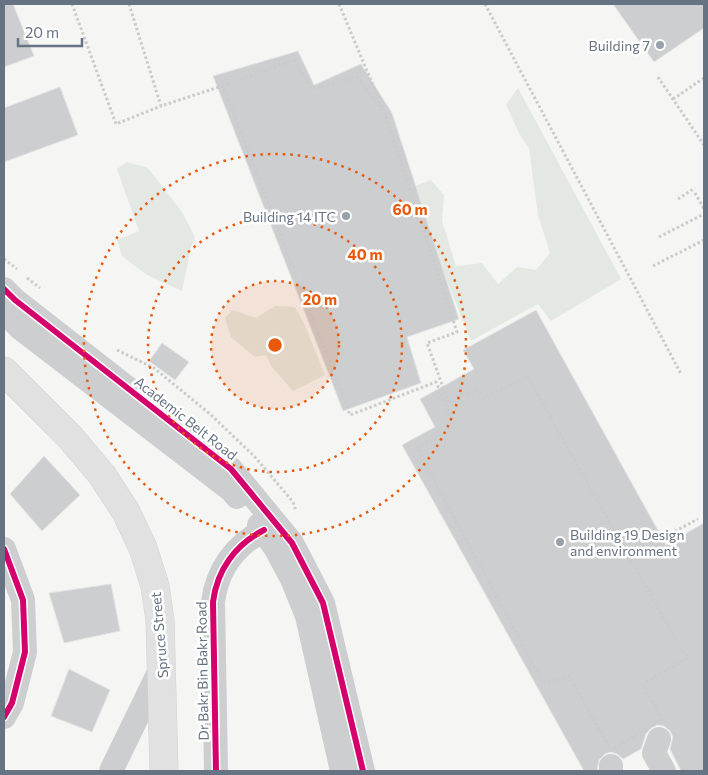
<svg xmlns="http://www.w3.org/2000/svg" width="708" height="775" font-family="Commissioner,sans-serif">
  <rect width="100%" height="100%" fill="#f5f5f4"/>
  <g fill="#e4e8e2">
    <path d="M518,88L621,279L551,321L538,304L471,341L410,188L431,180L444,195L442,221L456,266L482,263L498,284L517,267L536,270L550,253L538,215L529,148L519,133L506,105Z"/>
    <path d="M127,162L148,168L182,212L195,237L191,247L182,291L147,275L122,256L117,240L139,231L117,169Z"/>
    <path d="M275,306L295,307L304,323L325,375L293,391L271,366L266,355L255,357L231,337L225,318L232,310L256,318Z"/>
  </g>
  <g fill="#cdcecf" stroke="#e4e4e4">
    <path d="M4,4H13L34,56L4,67Z"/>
    <path d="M613,4H704V28L654,62Z"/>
    <path d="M298,51L314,85L361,64L392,113L459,319L407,337L421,383L343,411L213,76Z"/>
    <path d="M60,87L78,135L4,162V108Z"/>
    <path d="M536,310L666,545L704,523V771H681L670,749L673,737L670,731L664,726L657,725L651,728L646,734L641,749L623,759L617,754L611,752L605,754L599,760L597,771H584L402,445L435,427L420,399L474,369L463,350Z"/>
    <path d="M162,343L189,362L175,380L149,361Z"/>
    <path d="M44,456L80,495L42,531L10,494Z"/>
    <path d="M111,584L120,631L64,643L49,593Z"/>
    <path d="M69,669L110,690L92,732L51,716Z"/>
  </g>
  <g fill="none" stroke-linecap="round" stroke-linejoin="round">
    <defs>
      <path id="major" d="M4,371L70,437L102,475L126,512L143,548L155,586L160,620L164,771"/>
    </defs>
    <use href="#major" stroke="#d1d2d2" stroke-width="29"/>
    <g stroke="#cacbcc" stroke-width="3" stroke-dasharray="2.5 2.5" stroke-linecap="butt">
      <path d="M72,4L116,124L161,106"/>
      <path d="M129,4L161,106L222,86"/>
      <path d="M339,4L383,109"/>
      <path d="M485,4L681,374"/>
      <path d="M294,60L312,89L357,77L385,114L457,332L427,343L448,401L476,390L483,398L528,377L682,651L688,658L643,684L662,720L611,750L569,676L543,683L417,448L455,425L436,382L350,415L223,86Z"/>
      <path d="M658,77L704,145"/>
      <path d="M673,99L704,78"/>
      <path d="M695,193L704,209"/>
      <path d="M678,199L695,188"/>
      <path d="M659,237L704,214"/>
      <path d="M4,259L17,269"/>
      <path d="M653,266L704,240"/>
      <path d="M27,278L40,288"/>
      <path d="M117,350L154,368L210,414L255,457L293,502L296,511"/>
      <path d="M666,536L698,519"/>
    </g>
    <g stroke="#cdcecf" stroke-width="24">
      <path d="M4,289L15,300L231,469L292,543L323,603L363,771"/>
      <path d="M4,311L20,328L231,490L237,497"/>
      <path d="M259,525L276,549L292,579L307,616L342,771"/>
      <path d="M4,549L23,600L25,652L12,703L4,717"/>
      <path d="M659,739L654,753L664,771"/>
      <path d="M111,771L162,666"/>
      <path d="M216,771L213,602C217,570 235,545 264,530"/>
      <path d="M611,771V766"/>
    </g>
    <use href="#major" stroke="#e1e1e2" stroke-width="28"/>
    <defs>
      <g id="cycleway">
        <path d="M4,289L15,300L231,469L292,543L323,603L363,771"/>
        <path d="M4,549L23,600L25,652L12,703L4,717"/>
        <path d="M216,771L213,602C217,570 235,545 264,530"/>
      </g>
    </defs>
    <use href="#cycleway" stroke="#fff" stroke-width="9"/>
    <use href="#cycleway" stroke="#d6006c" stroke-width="6"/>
  </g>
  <circle cx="275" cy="345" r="64" fill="#e8590c" fill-opacity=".12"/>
  <g fill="none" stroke="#e8590c" stroke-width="2.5" stroke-dasharray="2.5 5">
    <circle cx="275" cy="345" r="64"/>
    <circle cx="275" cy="345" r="127"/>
    <circle cx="275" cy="345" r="191"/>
  </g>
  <g fill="#98a0ab" stroke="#fff" stroke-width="2">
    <circle cx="660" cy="45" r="5"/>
    <circle cx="346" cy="216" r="5"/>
    <circle cx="560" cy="542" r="5"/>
  </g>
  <g text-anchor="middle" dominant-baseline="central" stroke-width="5" stroke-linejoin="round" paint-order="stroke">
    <g font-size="14" fill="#667383" stroke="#fff" text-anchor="end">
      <text x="650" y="45">Building 7</text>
      <text x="336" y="216">Building 14 ITC</text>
      <text x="570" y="534" text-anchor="start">Building 19 Design<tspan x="570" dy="16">and environment</tspan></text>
    </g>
    <g font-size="14" fill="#667383" stroke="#fff">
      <text transform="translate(186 418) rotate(38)">Academic Belt Road</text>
      <text transform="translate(159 635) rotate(-95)">Spruce Street</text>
      <text transform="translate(202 671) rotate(-91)">Dr Bakr Bin Bakr Road</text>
    </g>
  </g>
  <circle cx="275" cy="345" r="8" fill="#e8590c" stroke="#fff" stroke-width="2.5"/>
  <g font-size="15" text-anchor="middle" font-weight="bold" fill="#e8590c" stroke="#fff" stroke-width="5" stroke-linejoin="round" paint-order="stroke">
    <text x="410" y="215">60 m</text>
    <text x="365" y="260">40 m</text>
    <text x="320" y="305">20 m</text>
  </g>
  <rect width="708" height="775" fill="none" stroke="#667383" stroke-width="10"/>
  <path d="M18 38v8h64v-8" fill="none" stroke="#667383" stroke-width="2.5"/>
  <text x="25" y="38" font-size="15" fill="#667383" stroke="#ffffff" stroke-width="4" paint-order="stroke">20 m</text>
</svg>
